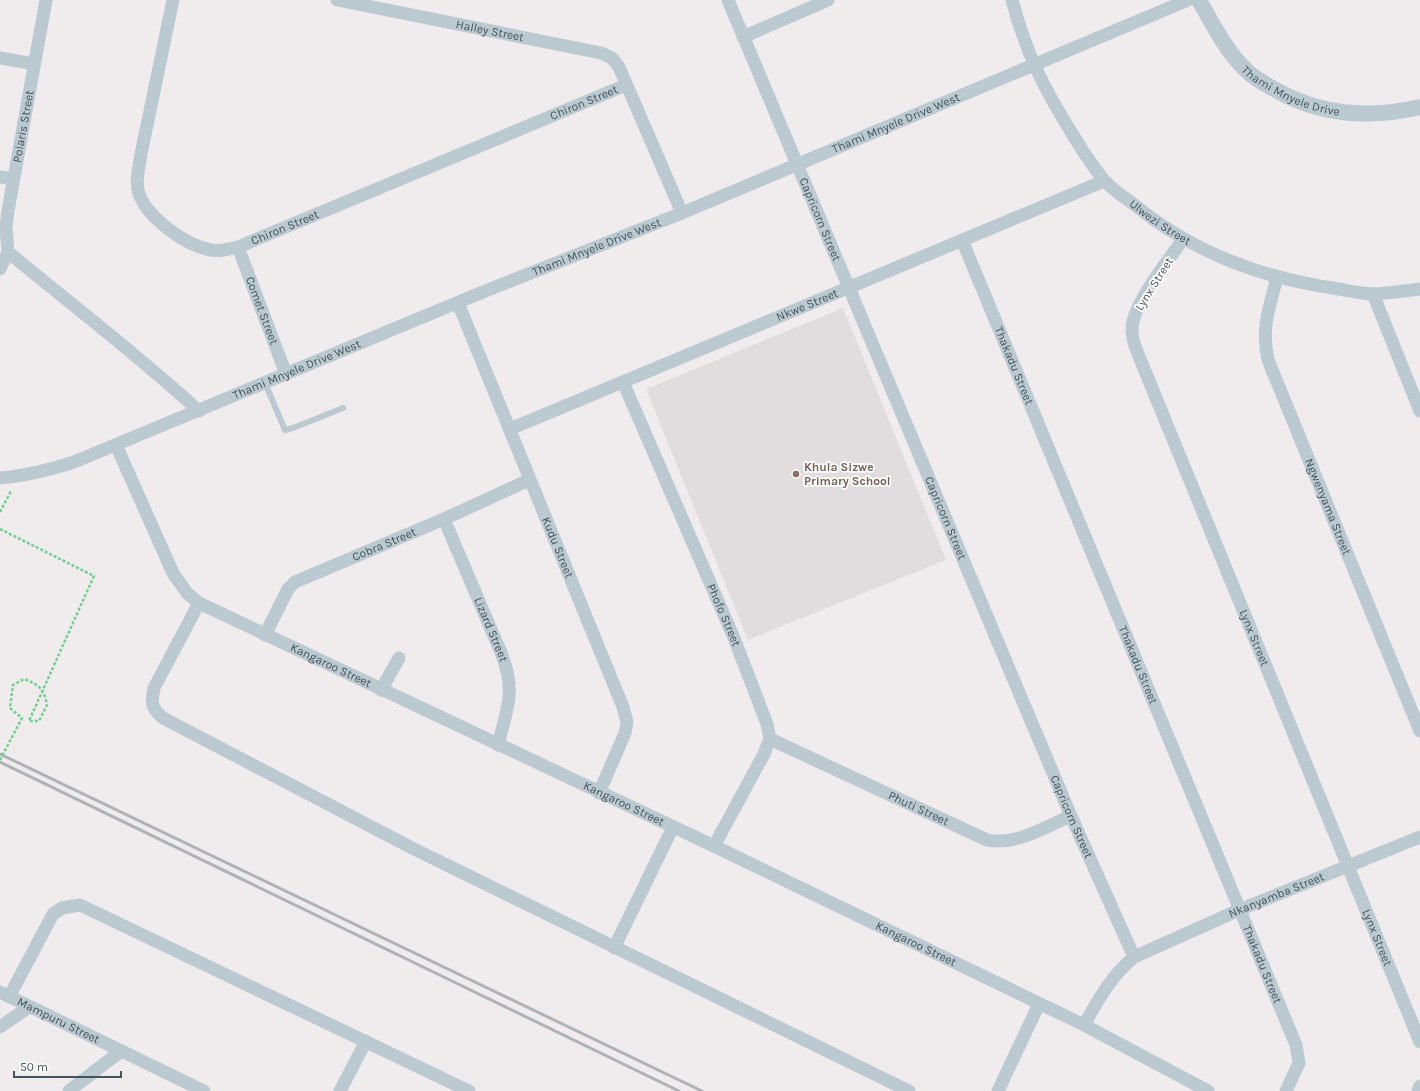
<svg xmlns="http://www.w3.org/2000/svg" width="1420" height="1091" font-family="Karla,sans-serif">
  <rect width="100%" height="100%" fill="#f0eced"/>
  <path fill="#e1dddf" d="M843,308L946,560L748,640L646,389Z"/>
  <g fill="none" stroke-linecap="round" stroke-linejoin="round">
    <g stroke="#6bd390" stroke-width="2.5" stroke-dasharray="3 2" stroke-linecap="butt">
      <path d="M0,512L11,491"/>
      <path d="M0,529L94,576L29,721"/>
    </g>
    <path stroke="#bbcad1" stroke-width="6" d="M265,383L285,430L293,428L343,408"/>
    <g stroke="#bbcad1" stroke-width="13">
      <path id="s1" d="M173,0L141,154C139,167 135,182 139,194C148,218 186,246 211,250C220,252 228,249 238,247L626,85"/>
      <path id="s2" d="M337,0L601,53L612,58L619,67L682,213"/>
      <path id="s3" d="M728,0L1071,816L1134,957"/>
      <path id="s4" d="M1012,0C1026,53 1044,89 1073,135C1082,150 1092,166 1104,180C1112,190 1126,198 1136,206C1194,253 1266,279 1339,289C1350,291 1363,294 1375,294C1390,293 1405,291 1420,289"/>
      <path d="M743,37L828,0"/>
      <path d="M0,58L34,64"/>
      <path d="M0,177L13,179"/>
      <path id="s5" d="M1183,239C1169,260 1131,306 1132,330C1132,336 1134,343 1136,349L1420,1042"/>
      <path id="s6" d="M962,240L1296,1045L1299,1063L1286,1091"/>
      <path id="s7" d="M238,247L286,374"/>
      <path d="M8,252C72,305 138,355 199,411"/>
      <path id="s8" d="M0,269L8,252L6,227L8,211L46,0"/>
      <path id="s9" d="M1277,278C1269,308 1261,328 1268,360L1420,731"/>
      <path d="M1373,294L1420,411"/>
      <path id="s10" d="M458,303L623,707L627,722L625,733L599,793"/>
      <path id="s11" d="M623,382L734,638L767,724L770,739L764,754L714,846"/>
      <path id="s12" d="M510,429L1104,181"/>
      <path id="s13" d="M116,445L173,573L187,593L199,603L714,846L1084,1025L1208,1091"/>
      <path id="s14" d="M0,478C26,476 49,470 74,462L478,294L682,213L1188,0"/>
      <path id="s15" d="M444,519L502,655C516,693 507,708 498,745"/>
      <path d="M199,603L154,688C151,703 151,708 163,718L412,848L909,1091"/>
      <path id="s16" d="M265,635L288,589L295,582L444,519L529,480"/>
      <path d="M381,690L399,658"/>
      <path id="s17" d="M770,739L987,840C1015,846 1045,827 1071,816"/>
      <path d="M614,948L673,827"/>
      <path id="s18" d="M0,992L204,1091"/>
      <path d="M9,997L53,914L62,908L80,905L469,1091"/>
      <path id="s19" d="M1084,1025C1098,1000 1111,976 1134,957L1239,910L1420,837"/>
      <path d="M0,1027L29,1007"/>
      <path d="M69,1091L121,1051"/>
      <path d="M340,1091L366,1041"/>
      <path d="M998,1091L1039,1004"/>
      <path d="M1418,1091L1420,1086"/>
    </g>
    <path stroke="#bbcad1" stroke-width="16" id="s20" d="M1199,0C1212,23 1225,49 1244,68C1252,77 1263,83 1274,89C1319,115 1369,119 1420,107"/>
    <g stroke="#aeb3b8" stroke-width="3">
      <path d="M0,754L702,1091"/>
      <path d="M0,762L679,1091"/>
    </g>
    <path stroke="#6bd390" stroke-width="2.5" stroke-dasharray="3 2" stroke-linecap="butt" d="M0,760L22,718L10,708L13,685L24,679C40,685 44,689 47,705L39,721H29"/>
  </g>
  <circle fill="#8d6e63" stroke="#fff" stroke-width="1.5" cx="796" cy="474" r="4"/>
  <g text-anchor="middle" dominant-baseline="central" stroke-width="3.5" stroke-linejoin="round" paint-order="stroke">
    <g font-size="12" fill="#43545c" stroke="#fff">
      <text stroke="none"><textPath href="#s2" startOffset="156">Halley Street</textPath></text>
      <text stroke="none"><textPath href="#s20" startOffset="135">Thami Mnyele Drive</textPath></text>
      <text stroke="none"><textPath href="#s1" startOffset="694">Chiron Street</textPath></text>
      <text stroke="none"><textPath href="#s14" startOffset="965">Thami Mnyele Drive West</textPath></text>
      <text stroke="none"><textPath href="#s8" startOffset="146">Polaris Street</textPath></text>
      <text stroke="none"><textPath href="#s3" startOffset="238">Capricorn Street</textPath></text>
      <text stroke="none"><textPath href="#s4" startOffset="274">Ulwezi Street</textPath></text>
      <text stroke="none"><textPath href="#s1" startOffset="370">Chiron Street</textPath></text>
      <text stroke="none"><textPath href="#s14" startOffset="641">Thami Mnyele Drive West</textPath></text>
      <text transform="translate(1154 284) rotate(-58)">Lynx Street</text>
      <text stroke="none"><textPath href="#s12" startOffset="322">Nkwe Street</textPath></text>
      <text stroke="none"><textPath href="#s7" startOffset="68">Comet Street</textPath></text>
      <text stroke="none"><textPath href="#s6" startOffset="136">Thakadu Street</textPath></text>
      <text stroke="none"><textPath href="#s14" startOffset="317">Thami Mnyele Drive West</textPath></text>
      <text stroke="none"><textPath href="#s9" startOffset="242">Ngwenyama Street</textPath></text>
      <text stroke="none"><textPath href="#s3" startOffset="562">Capricorn Street</textPath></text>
      <text stroke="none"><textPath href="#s16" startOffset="158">Cobra Street</textPath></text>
      <text stroke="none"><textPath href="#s10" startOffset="264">Kudu Street</textPath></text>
      <text stroke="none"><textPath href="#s11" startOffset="254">Phofo Street</textPath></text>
      <text stroke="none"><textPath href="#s15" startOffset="120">Lizard Street</textPath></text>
      <text stroke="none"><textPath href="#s5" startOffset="437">Lynx Street</textPath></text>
      <text stroke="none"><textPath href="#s6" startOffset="460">Thakadu Street</textPath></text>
      <text stroke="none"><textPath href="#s13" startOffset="326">Kangaroo Street</textPath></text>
      <text stroke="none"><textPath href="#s13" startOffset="650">Kangaroo Street</textPath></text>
      <text stroke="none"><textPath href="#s17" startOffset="164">Phuti Street</textPath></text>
      <text stroke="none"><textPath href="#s3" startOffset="886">Capricorn Street</textPath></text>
      <text stroke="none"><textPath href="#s19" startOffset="240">Nkanyamba Street</textPath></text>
      <text stroke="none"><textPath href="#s5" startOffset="761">Lynx Street</textPath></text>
      <text stroke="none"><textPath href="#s13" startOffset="974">Kangaroo Street</textPath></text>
      <text stroke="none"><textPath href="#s6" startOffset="784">Thakadu Street</textPath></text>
      <text stroke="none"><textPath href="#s18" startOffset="65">Mampuru Street</textPath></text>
    </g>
    <g font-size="12" font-weight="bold" fill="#785e54" stroke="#fff" text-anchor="start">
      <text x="804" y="467">Khula Sizwe<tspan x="804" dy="14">Primary School</tspan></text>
    </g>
  </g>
  <path d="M14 1071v6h107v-6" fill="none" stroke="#43545c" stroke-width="2"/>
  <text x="20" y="1071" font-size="12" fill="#43545c" stroke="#ffffff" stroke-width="3" paint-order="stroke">50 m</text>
</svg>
